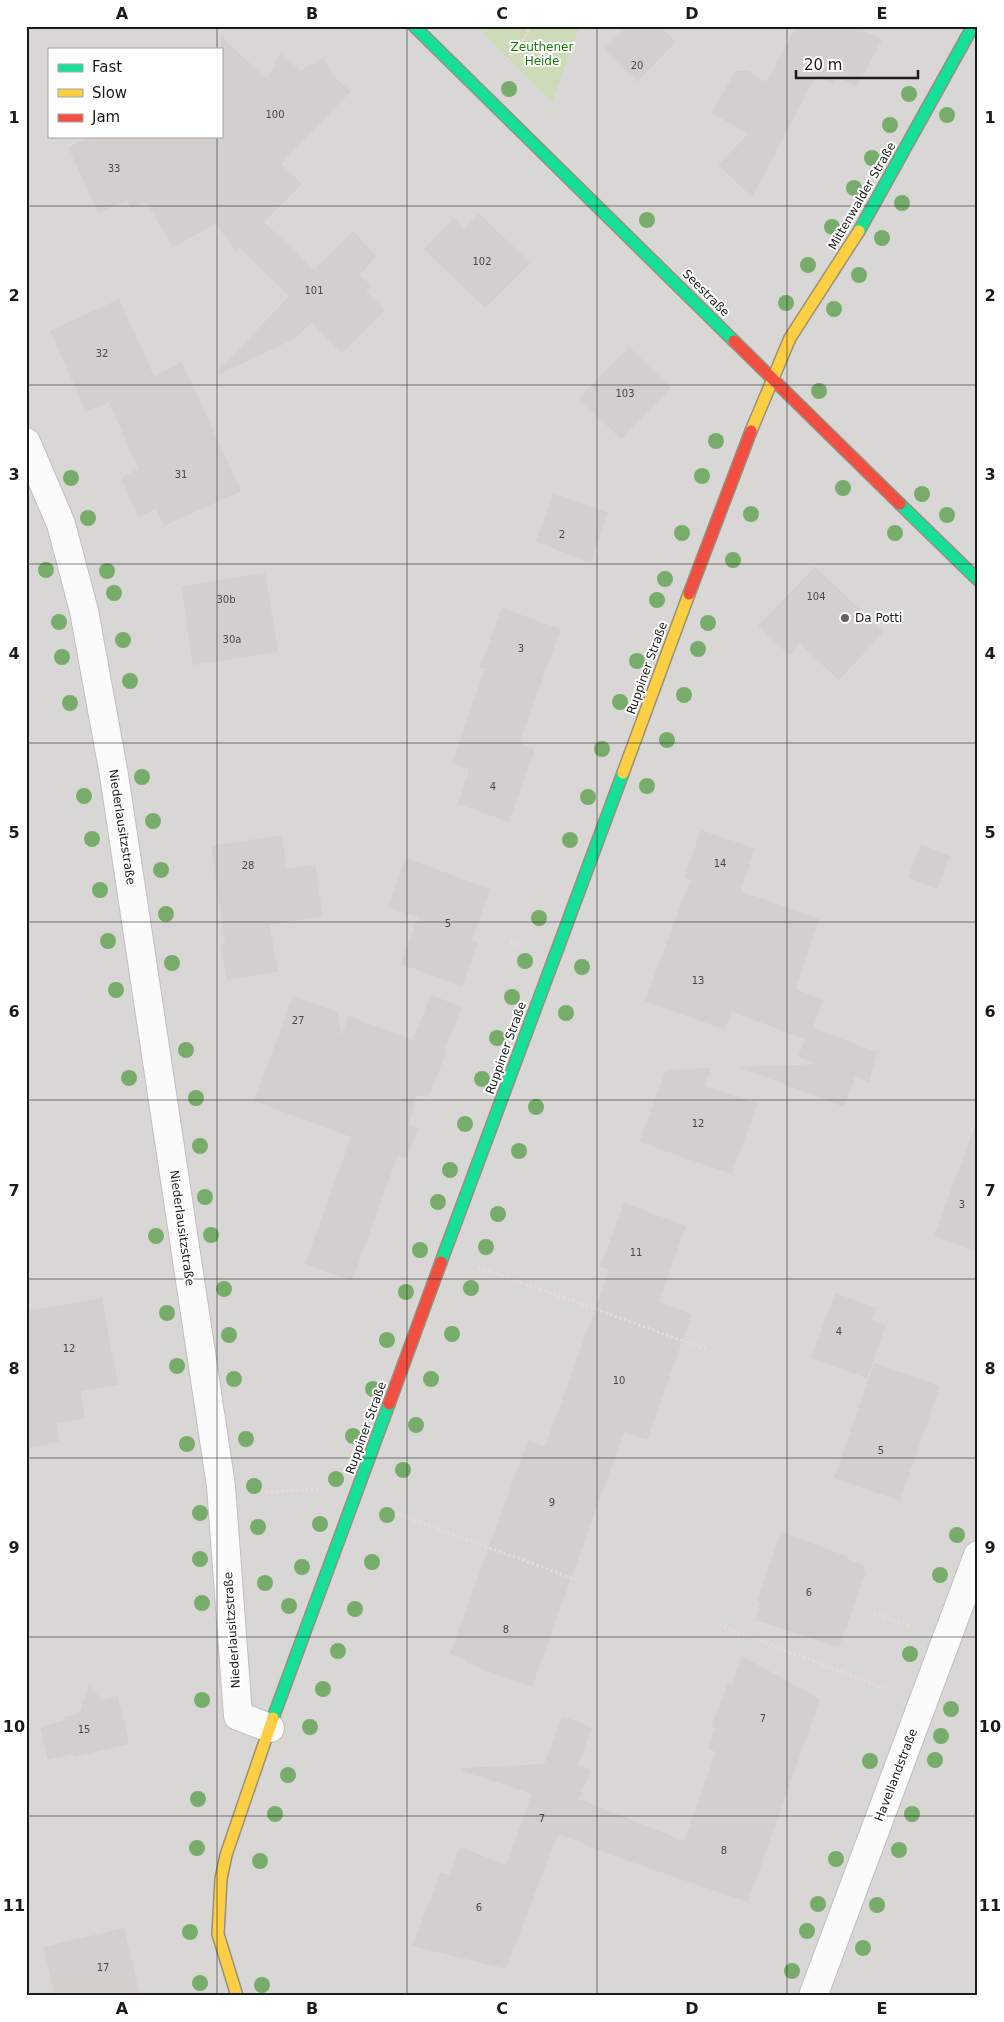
<svg xmlns="http://www.w3.org/2000/svg" width="1004" height="2022" font-family="'DejaVu Sans',sans-serif">
  <rect width="100%" height="100%" fill="#eae7e4"/>
  <path fill="#d9d7d6" fill-rule="evenodd" d="M26,26H476L552,101L580,26H978V1996H26ZM49,49H221V136H49Z"/>
  <path fill="#ccdab7" d="M476,26H580L552,102Z"/>
  <g fill="#d8d7d5">
    <path d="M956,627L978,648V770L915,837L806,798L797,788Z"/>
    <path d="M737,672L797,728L753,778L703,754Z"/>
  </g>
  <g fill="#d2cfcd">
    <path d="M627,26H660L676,42L637,82L604,49Z"/>
    <path d="M797,26H855L882,40L857,87L836,76L832,84L816,76L752,197L718,165L748,134L712,113L735,71H748L766,82Z"/>
    <path d="M221,37L267,79L280,53L301,71L323,57L333,76L351,91L281,164L302,184L264,222L314,270L353,231L376,256L360,275L372,286L366,291L385,310L342,353L311,323L294,339L218,375L216,373L289,296L239,247L236,251L216,224L173,247L146,202L131,208L127,200L98,213L68,147L93,136H221Z"/>
    <path d="M479,213L530,263L485,308L424,249L454,218L464,228Z"/>
    <path d="M119,299L154,376L182,362L241,491L164,526L156,509L138,517L121,478L138,469L109,402L86,411L50,331Z"/>
    <path d="M629,347L671,388L621,439L579,398Z"/>
    <path d="M553,493L608,513L590,562L536,542Z"/>
    <path d="M815,567L884,632L839,680L800,644L789,655L758,626Z"/>
    <path d="M265,573L278,652L193,665L181,586Z"/>
    <path d="M502,608L561,629L519,743L535,749L509,822L458,804L469,769L452,763L485,669L480,667Z"/>
    <path d="M701,830L755,848L741,891L819,919L796,989L823,1000L813,1028L877,1052L869,1082L855,1077L844,1107L739,1067L818,1064L798,1057L805,1039L732,1012L725,1030L645,1001L690,880L684,878Z"/>
    <path d="M282,835L287,869L315,865L323,916L270,925L278,972L226,980L221,944L225,943L211,846Z"/>
    <path d="M921,844L950,856L937,889L908,878Z"/>
    <path d="M406,858L490,889L472,940L478,942L462,986L401,964L418,917L388,907Z"/>
    <path d="M431,995L462,1007L444,1052H446L429,1097L417,1095L409,1125L418,1128L407,1158L398,1155L352,1281L305,1264L351,1137L254,1101L293,996L338,1012L341,1036L349,1016L413,1040Z"/>
    <path d="M711,1068L705,1086L757,1104L732,1174L639,1142L666,1070Z"/>
    <path d="M974,1129L978,1130V1252L934,1236Z"/>
    <path d="M624,1203L686,1226L659,1302L692,1314L647,1440L624,1432L532,1687L466,1663V1660L450,1654L528,1440L545,1447L609,1270L600,1267Z"/>
    <path d="M835,1293L877,1308L872,1320L886,1325L867,1378L811,1358Z"/>
    <path d="M102,1298L118,1385L81,1391L85,1418L56,1423L59,1442L26,1448V1311Z"/>
    <path d="M874,1363L940,1386L900,1501L834,1478Z"/>
    <path d="M781,1532L849,1557L848,1559L864,1565L863,1571L866,1572L839,1647L755,1620L761,1602L757,1601Z"/>
    <path d="M742,1656L820,1699L748,1902L625,1860L558,1834L506,1969L412,1946L441,1872L449,1875L460,1847L506,1865L532,1794L462,1771L463,1768L544,1764L562,1716L592,1727L578,1765L591,1770L579,1799L684,1841L716,1752L708,1749L715,1728L711,1727L728,1683L732,1684Z"/>
    <path d="M88,1685L102,1700L118,1696L129,1744L74,1757L73,1754L48,1760L40,1727L65,1720L64,1717L80,1713Z"/>
    <path d="M124,1928L140,1996H55L43,1947Z"/>
  </g>
  <g fill="none" stroke-linecap="round" stroke-linejoin="round">
    <defs>
      <g id="street">
        <path d="M26,442L61,524L84,611L114,775L221,1486L238,1716L270,1728"/>
        <path d="M813,1996L978,1555"/>
      </g>
      <g id="fast">
        <path d="M414,26L734,341"/>
        <path d="M859,231L973,26"/>
        <path d="M900,504L978,580"/>
        <path d="M441,1262L623,773"/>
        <path d="M273,1718L389,1404"/>
      </g>
      <g id="slow">
        <path d="M751,431L790,338L859,231"/>
        <path d="M623,773L689,594"/>
        <path d="M237,1996L218,1934L221,1879L226,1855L273,1718"/>
      </g>
      <g id="jam">
        <path d="M734,341L900,504"/>
        <path d="M689,594L751,431"/>
        <path d="M389,1404L441,1262"/>
      </g>
    </defs>
    <use href="#street" stroke="#c1bfbe" stroke-width="30"/>
    <use href="#fast" stroke="#95917c" stroke-width="14"/>
    <use href="#slow" stroke="#95917c" stroke-width="14"/>
    <use href="#jam" stroke="#95917c" stroke-width="14"/>
    <g stroke="#ead7d9" stroke-width="3" stroke-dasharray="2.5 2.5" stroke-linecap="butt">
      <path d="M504,64L524,39L530,26"/>
      <path d="M510,941L521,946"/>
      <path d="M478,1267L706,1349"/>
      <path d="M266,1492L320,1489"/>
      <path d="M386,1510L580,1581"/>
      <path d="M874,1613L910,1626"/>
      <path d="M719,1625L886,1689"/>
    </g>
    <use href="#street" stroke="#fcfbfb" stroke-width="28"/>
    <use href="#fast" stroke="#16e098" stroke-width="11"/>
    <use href="#slow" stroke="#ffcf43" stroke-width="11"/>
    <use href="#jam" stroke="#f24e42" stroke-width="11"/>
  </g>
  <g fill="#77ac6a">
    <circle cx="509" cy="89" r="8"/>
    <circle cx="909" cy="94" r="8"/>
    <circle cx="947" cy="115" r="8"/>
    <circle cx="890" cy="125" r="8"/>
    <circle cx="872" cy="158" r="8"/>
    <circle cx="854" cy="188" r="8"/>
    <circle cx="902" cy="203" r="8"/>
    <circle cx="647" cy="220" r="8"/>
    <circle cx="832" cy="227" r="8"/>
    <circle cx="882" cy="238" r="8"/>
    <circle cx="808" cy="265" r="8"/>
    <circle cx="859" cy="275" r="8"/>
    <circle cx="786" cy="303" r="8"/>
    <circle cx="834" cy="309" r="8"/>
    <circle cx="819" cy="391" r="8"/>
    <circle cx="716" cy="441" r="8"/>
    <circle cx="702" cy="476" r="8"/>
    <circle cx="71" cy="478" r="8"/>
    <circle cx="843" cy="488" r="8"/>
    <circle cx="922" cy="494" r="8"/>
    <circle cx="751" cy="514" r="8"/>
    <circle cx="947" cy="515" r="8"/>
    <circle cx="88" cy="518" r="8"/>
    <circle cx="682" cy="533" r="8"/>
    <circle cx="895" cy="533" r="8"/>
    <circle cx="733" cy="560" r="8"/>
    <circle cx="46" cy="570" r="8"/>
    <circle cx="107" cy="571" r="8"/>
    <circle cx="665" cy="579" r="8"/>
    <circle cx="114" cy="593" r="8"/>
    <circle cx="657" cy="600" r="8"/>
    <circle cx="59" cy="622" r="8"/>
    <circle cx="708" cy="623" r="8"/>
    <circle cx="123" cy="640" r="8"/>
    <circle cx="698" cy="649" r="8"/>
    <circle cx="62" cy="657" r="8"/>
    <circle cx="637" cy="661" r="8"/>
    <circle cx="130" cy="681" r="8"/>
    <circle cx="684" cy="695" r="8"/>
    <circle cx="620" cy="702" r="8"/>
    <circle cx="70" cy="703" r="8"/>
    <circle cx="667" cy="740" r="8"/>
    <circle cx="602" cy="749" r="8"/>
    <circle cx="142" cy="777" r="8"/>
    <circle cx="647" cy="786" r="8"/>
    <circle cx="84" cy="796" r="8"/>
    <circle cx="588" cy="797" r="8"/>
    <circle cx="153" cy="821" r="8"/>
    <circle cx="92" cy="839" r="8"/>
    <circle cx="570" cy="840" r="8"/>
    <circle cx="161" cy="870" r="8"/>
    <circle cx="100" cy="890" r="8"/>
    <circle cx="166" cy="914" r="8"/>
    <circle cx="539" cy="918" r="8"/>
    <circle cx="108" cy="941" r="8"/>
    <circle cx="525" cy="961" r="8"/>
    <circle cx="172" cy="963" r="8"/>
    <circle cx="582" cy="967" r="8"/>
    <circle cx="116" cy="990" r="8"/>
    <circle cx="512" cy="997" r="8"/>
    <circle cx="566" cy="1013" r="8"/>
    <circle cx="497" cy="1038" r="8"/>
    <circle cx="186" cy="1050" r="8"/>
    <circle cx="129" cy="1078" r="8"/>
    <circle cx="482" cy="1079" r="8"/>
    <circle cx="196" cy="1098" r="8"/>
    <circle cx="536" cy="1107" r="8"/>
    <circle cx="465" cy="1124" r="8"/>
    <circle cx="200" cy="1146" r="8"/>
    <circle cx="519" cy="1151" r="8"/>
    <circle cx="450" cy="1170" r="8"/>
    <circle cx="205" cy="1197" r="8"/>
    <circle cx="438" cy="1202" r="8"/>
    <circle cx="498" cy="1214" r="8"/>
    <circle cx="211" cy="1235" r="8"/>
    <circle cx="156" cy="1236" r="8"/>
    <circle cx="486" cy="1247" r="8"/>
    <circle cx="420" cy="1250" r="8"/>
    <circle cx="471" cy="1288" r="8"/>
    <circle cx="224" cy="1289" r="8"/>
    <circle cx="406" cy="1292" r="8"/>
    <circle cx="167" cy="1313" r="8"/>
    <circle cx="452" cy="1334" r="8"/>
    <circle cx="229" cy="1335" r="8"/>
    <circle cx="387" cy="1340" r="8"/>
    <circle cx="177" cy="1366" r="8"/>
    <circle cx="234" cy="1379" r="8"/>
    <circle cx="431" cy="1379" r="8"/>
    <circle cx="373" cy="1389" r="8"/>
    <circle cx="416" cy="1425" r="8"/>
    <circle cx="353" cy="1436" r="8"/>
    <circle cx="246" cy="1439" r="8"/>
    <circle cx="187" cy="1444" r="8"/>
    <circle cx="403" cy="1470" r="8"/>
    <circle cx="336" cy="1479" r="8"/>
    <circle cx="254" cy="1486" r="8"/>
    <circle cx="200" cy="1513" r="8"/>
    <circle cx="387" cy="1515" r="8"/>
    <circle cx="320" cy="1524" r="8"/>
    <circle cx="258" cy="1527" r="8"/>
    <circle cx="957" cy="1535" r="8"/>
    <circle cx="200" cy="1559" r="8"/>
    <circle cx="372" cy="1562" r="8"/>
    <circle cx="302" cy="1567" r="8"/>
    <circle cx="940" cy="1575" r="8"/>
    <circle cx="265" cy="1583" r="8"/>
    <circle cx="202" cy="1603" r="8"/>
    <circle cx="289" cy="1606" r="8"/>
    <circle cx="355" cy="1609" r="8"/>
    <circle cx="338" cy="1651" r="8"/>
    <circle cx="910" cy="1654" r="8"/>
    <circle cx="323" cy="1689" r="8"/>
    <circle cx="202" cy="1700" r="8"/>
    <circle cx="951" cy="1709" r="8"/>
    <circle cx="310" cy="1727" r="8"/>
    <circle cx="941" cy="1736" r="8"/>
    <circle cx="935" cy="1760" r="8"/>
    <circle cx="870" cy="1761" r="8"/>
    <circle cx="288" cy="1775" r="8"/>
    <circle cx="198" cy="1799" r="8"/>
    <circle cx="275" cy="1814" r="8"/>
    <circle cx="912" cy="1814" r="8"/>
    <circle cx="197" cy="1848" r="8"/>
    <circle cx="899" cy="1850" r="8"/>
    <circle cx="836" cy="1859" r="8"/>
    <circle cx="260" cy="1861" r="8"/>
    <circle cx="818" cy="1904" r="8"/>
    <circle cx="877" cy="1905" r="8"/>
    <circle cx="807" cy="1931" r="8"/>
    <circle cx="190" cy="1932" r="8"/>
    <circle cx="863" cy="1948" r="8"/>
    <circle cx="792" cy="1971" r="8"/>
    <circle cx="200" cy="1983" r="8"/>
    <circle cx="262" cy="1985" r="8"/>
  </g>
  <path fill="none" stroke="#1b1b1b" stroke-width="1" stroke-opacity="0.55" d="M217,26V49M407,26V1996M597,26V1996M787,26V1996M217,136V1996M26,206H978M26,385H978M26,564H978M26,743H978M26,922H978M26,1100H978M26,1279H978M26,1458H978M26,1637H978M26,1816H978"/>
  <circle fill="#636261" stroke="#fff" stroke-width="2" cx="845" cy="618" r="5"/>
  <g text-anchor="middle" dominant-baseline="central" stroke-width="4" stroke-linejoin="round" paint-order="stroke">
    <g font-size="10" fill="#494848">
      <text x="637" y="65">20</text>
      <text x="275" y="114">100</text>
      <text x="114" y="168">33</text>
      <text x="482" y="261">102</text>
      <text x="314" y="290">101</text>
      <text x="102" y="353">32</text>
      <text x="625" y="393">103</text>
      <text x="181" y="474">31</text>
      <text x="562" y="534">2</text>
      <text x="816" y="596">104</text>
      <text x="226" y="599">30b</text>
      <text x="232" y="639">30a</text>
      <text x="521" y="648">3</text>
      <text x="493" y="786">4</text>
      <text x="720" y="863">14</text>
      <text x="248" y="865">28</text>
      <text x="448" y="923">5</text>
      <text x="698" y="980">13</text>
      <text x="298" y="1020">27</text>
      <text x="698" y="1123">12</text>
      <text x="962" y="1204">3</text>
      <text x="636" y="1252">11</text>
      <text x="839" y="1331">4</text>
      <text x="69" y="1348">12</text>
      <text x="619" y="1380">10</text>
      <text x="881" y="1450">5</text>
      <text x="552" y="1502">9</text>
      <text x="809" y="1592">6</text>
      <text x="506" y="1629">8</text>
      <text x="763" y="1718">7</text>
      <text x="84" y="1729">15</text>
      <text x="542" y="1818">7</text>
      <text x="724" y="1850">8</text>
      <text x="479" y="1907">6</text>
      <text x="103" y="1967">17</text>
    </g>
    <g font-size="12" fill="#197c07" stroke="#fff">
      <text x="542" y="47">Zeuthener<tspan x="542" dy="14">Heide</tspan></text>
    </g>
    <g font-size="12" fill="#1b1b1b" stroke="#fff">
      <text transform="translate(862 196) rotate(-60)">Mittenwalder Straße</text>
      <text transform="translate(706 293) rotate(45)">Seestraße</text>
      <text transform="translate(647 668) rotate(-70)">Ruppiner Straße</text>
      <text transform="translate(122 827) rotate(81)">Niederlausitzstraße</text>
      <text transform="translate(506 1048) rotate(-70)">Ruppiner Straße</text>
      <text transform="translate(182 1228) rotate(82)">Niederlausitzstraße</text>
      <text transform="translate(366 1428) rotate(-70)">Ruppiner Straße</text>
      <text transform="translate(232 1630) rotate(-94)">Niederlausitzstraße</text>
      <text transform="translate(896 1775) rotate(-69)">Havellandstraße</text>
    </g>
    <g font-size="12" fill="#1b1b1b" stroke="#fff" text-anchor="start">
      <text x="855" y="618">Da Potti</text>
    </g>
  </g>
  <rect width="1004" height="2022" fill="none" stroke="#ffffff" stroke-width="55"/>
  <rect x="48" y="48" width="175" height="90" fill="#ffffff" stroke="#a4a4a4"/>
  <rect x="58" y="64" width="25" height="8" fill="#16e098" stroke="#a4a4a4"/>
  <text x="92" y="72" font-size="15" fill="#1b1b1b">Fast</text>
  <rect x="58" y="89" width="25" height="8" fill="#ffcf43" stroke="#a4a4a4"/>
  <text x="92" y="98" font-size="15" fill="#1b1b1b">Slow</text>
  <rect x="58" y="114" width="25" height="8" fill="#f24e42" stroke="#a4a4a4"/>
  <text x="92" y="122" font-size="15" fill="#1b1b1b">Jam</text>
  <path d="M796 70v8h122v-8" fill="none" stroke="#1b1b1b" stroke-width="2.5"/>
  <text x="804" y="70" font-size="15" fill="#1b1b1b" stroke="#ffffff" stroke-width="4" paint-order="stroke">20 m</text>
  <rect x="28" y="28" width="948" height="1966" fill="none" stroke="#1b1b1b" stroke-width="2"/>
  <g font-size="16" text-anchor="middle" font-weight="bold" fill="#1b1b1b">
    <text x="122" y="19">A</text>
    <text x="312" y="19">B</text>
    <text x="502" y="19">C</text>
    <text x="692" y="19">D</text>
    <text x="882" y="19">E</text>
    <text x="14" y="123">1</text>
    <text x="990" y="123">1</text>
    <text x="14" y="301">2</text>
    <text x="990" y="301">2</text>
    <text x="14" y="480">3</text>
    <text x="990" y="480">3</text>
    <text x="14" y="659">4</text>
    <text x="990" y="659">4</text>
    <text x="14" y="838">5</text>
    <text x="990" y="838">5</text>
    <text x="14" y="1017">6</text>
    <text x="990" y="1017">6</text>
    <text x="14" y="1196">7</text>
    <text x="990" y="1196">7</text>
    <text x="14" y="1374">8</text>
    <text x="990" y="1374">8</text>
    <text x="14" y="1553">9</text>
    <text x="990" y="1553">9</text>
    <text x="14" y="1732">10</text>
    <text x="990" y="1732">10</text>
    <text x="14" y="1911">11</text>
    <text x="990" y="1911">11</text>
    <text x="122" y="2014">A</text>
    <text x="312" y="2014">B</text>
    <text x="502" y="2014">C</text>
    <text x="692" y="2014">D</text>
    <text x="882" y="2014">E</text>
  </g>
</svg>
